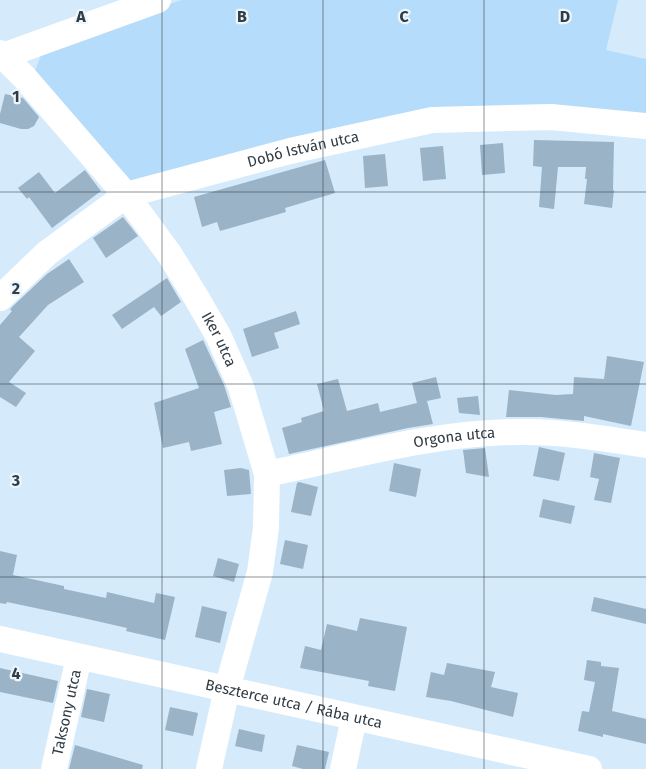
<svg xmlns="http://www.w3.org/2000/svg" width="646" height="769" font-family="'Fira Sans',sans-serif">
  <rect width="100%" height="100%" fill="#d5eafb"/>
  <path fill="#b5dcfa" d="M182,0H618L606,50L646,59V118L550,111L132,182L35,71L41,55L103,25Z"/>
  <g fill="#9ab3c7">
    <path d="M5,94L23,98L39,117L34,126L28,129H21L0,123V114Z"/>
    <path d="M534,140L614,142L613,190H614L612,208L584,204L587,179H585L586,167H558L554,209L539,207L542,167L533,166Z"/>
    <path d="M503,143L505,173L482,175L480,145Z"/>
    <path d="M443,146L446,179L423,181L420,148Z"/>
    <path d="M385,154L388,186L365,188L363,156Z"/>
    <path d="M325,160L335,193L285,208L286,212L220,231L217,222L202,227L194,197Z"/>
    <path d="M85,170L101,191L52,228L29,197L27,199L18,188L39,172L55,193Z"/>
    <path d="M123,217L138,236L106,258L93,238Z"/>
    <path d="M69,259L84,282L48,305L19,337L35,351L9,382L26,393L16,407L0,397V325L12,311L10,310L12,307L47,274Z"/>
    <path d="M167,278L181,302L161,316L154,307L122,329L112,315Z"/>
    <path d="M296,311L300,324L274,333L279,348L252,357L243,329Z"/>
    <path d="M203,340L224,385L231,407L214,412L222,444L191,451L189,442L163,448L154,403L199,388L185,349Z"/>
    <path d="M607,356L644,362L631,426L584,416V421L541,417H506L509,390L556,395L573,394L574,377L604,379Z"/>
    <path d="M436,377L441,398L427,401L433,424L408,428L289,454L282,428L302,422L301,418L324,411L317,384L338,379L347,411L378,403L380,412L417,403L412,383Z"/>
    <path d="M478,396L480,415L459,413L457,398Z"/>
    <path d="M539,447L565,453L559,481L533,476Z"/>
    <path d="M485,448L489,477L466,473L463,450Z"/>
    <path d="M594,453L620,458L611,503L594,500L599,479L590,477Z"/>
    <path d="M394,463L421,469L416,497L389,491Z"/>
    <path d="M241,468L249,470L251,494L227,496L224,470Z"/>
    <path d="M299,482L318,487L311,516L291,512L297,483Z"/>
    <path d="M543,499L575,506L571,524L539,517Z"/>
    <path d="M285,540L308,545L303,569L280,564Z"/>
    <path d="M0,551L17,555L13,575L64,586V589L106,598L107,592L154,603L156,593L175,597L165,640L126,631L127,628L83,618L7,602L6,604L0,603Z"/>
    <path d="M218,558L239,564L234,582L213,576Z"/>
    <path d="M594,597L646,609V624L591,611Z"/>
    <path d="M202,606L227,612L220,643L195,637Z"/>
    <path d="M360,618L407,627L395,691L368,686L369,681L300,668L305,646L321,650L327,624L357,631Z"/>
    <path d="M587,660L601,662V666L619,668L612,711L646,719V744L603,734V737L578,731L582,711L589,712L595,682L584,680Z"/>
    <path d="M447,663L495,672L491,687L518,693L513,717L451,701L426,697L431,672L444,675Z"/>
    <path d="M0,668L58,681L53,703L0,692Z"/>
    <path d="M87,689L110,694L104,722L81,717Z"/>
    <path d="M170,707L198,713L193,736L165,730Z"/>
    <path d="M239,729L265,735L262,752L235,746Z"/>
    <path d="M75,745L143,765L142,769H69Z"/>
    <path d="M297,745L329,752L325,769H303L292,766Z"/>
  </g>
  <g fill="none" stroke-linecap="round" stroke-linejoin="round">
    <g stroke="#fff" stroke-width="26">
      <path id="s1" d="M0,53L24,77L126,195L170,255L196,297L219,337L241,387L267,474L266,528L260,572L227,689L209,769"/>
      <path d="M0,57L158,0"/>
      <path id="s2" d="M0,298L47,253L126,195L290,151L432,120L551,117L646,126"/>
      <path id="s3" d="M267,474C352,456 438,431 525,432C566,432 606,439 646,445"/>
      <path id="s4" d="M0,639L589,769"/>
      <path id="s5" d="M54,769L79,657"/>
      <path d="M343,769L354,718"/>
    </g>
  </g>
  <path fill="none" stroke="#313c44" stroke-width="1" stroke-opacity="0.55" d="M162,0V769M323,0V769M484,0V769M0,192H646M0,384H646M0,577H646"/>
  <g text-anchor="middle" dominant-baseline="central" stroke-width="4.5" stroke-linejoin="round" paint-order="stroke">
    <g font-size="15" fill="#313c44" stroke="#ebf6fe">
      <text stroke="none"><textPath href="#s2" startOffset="346">Dobó István utca</textPath></text>
      <text stroke="none"><textPath href="#s1" startOffset="362">Iker utca</textPath></text>
      <text stroke="none"><textPath href="#s3" startOffset="191">Orgona utca</textPath></text>
      <text stroke="none"><textPath href="#s4" startOffset="301">Beszterce utca / Rába utca</textPath></text>
      <text stroke="none"><textPath href="#s5" startOffset="58">Taksony utca</textPath></text>
    </g>
  </g>
  <g font-size="16" text-anchor="middle" font-weight="bold" fill="#313c44" stroke="#ebf6fe" stroke-width="4.5" stroke-linejoin="round" paint-order="stroke">
    <text x="81" y="22">A</text>
    <text x="242" y="22">B</text>
    <text x="404" y="22">C</text>
    <text x="565" y="22">D</text>
    <text x="16" y="102">1</text>
    <text x="16" y="294">2</text>
    <text x="16" y="486">3</text>
    <text x="16" y="679">4</text>
  </g>
</svg>
